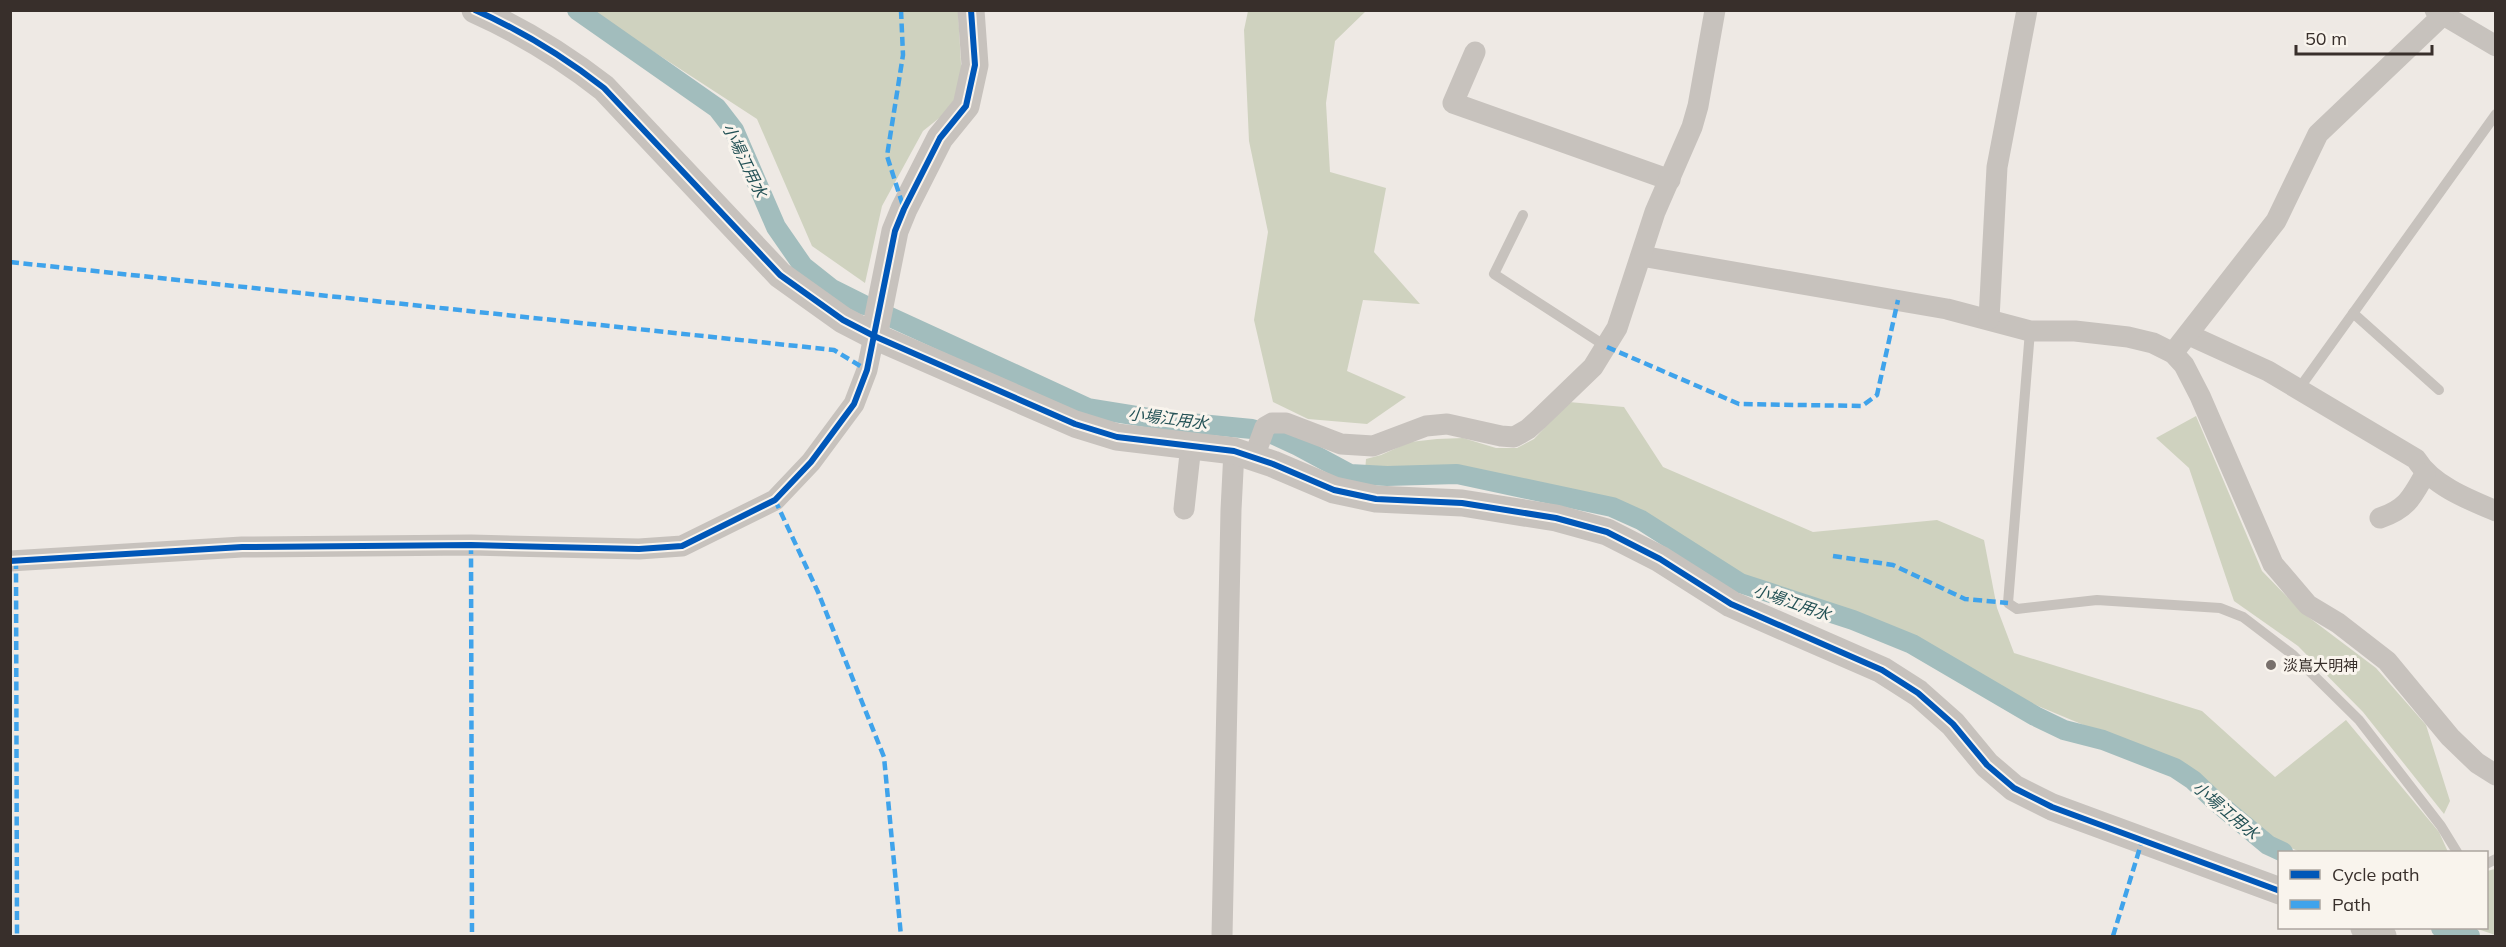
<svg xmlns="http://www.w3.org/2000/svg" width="2506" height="947" font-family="Mulish,'Noto Sans JP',sans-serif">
  <rect width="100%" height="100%" fill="#eee9e4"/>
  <g fill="#cfd2bf">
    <path d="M591,11H958L963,99L923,131L882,206L865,283L812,246L757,119Z"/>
    <path d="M1248,11H1366L1335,41L1326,103L1330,172L1386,188L1374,252L1420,304L1363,300L1347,371L1406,397L1367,424L1308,419L1273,402L1254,320L1268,232L1249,141L1244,30Z"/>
    <path d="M1569,402L1624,407L1663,467L1813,532L1937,520L1984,540L1997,608L2014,653L2202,711L2275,777L2346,720L2439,832L2448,852H2300L2276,841L2182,766L2002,691L1912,640L1855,617L1743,580L1644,514L1611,502L1447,468L1400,472H1365L1366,459L1381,455L1410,442L1437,439L1463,438L1496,448H1517L1534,439Z"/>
    <path d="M2196,416L2262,571L2303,613L2376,668L2426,725L2450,801L2444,814L2363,712L2298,646L2234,601L2189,468L2156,438Z"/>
    <path d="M2495,869H2496L2495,935L2475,928H2486L2487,871Z"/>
  </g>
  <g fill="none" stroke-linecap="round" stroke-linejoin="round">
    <g stroke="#a2bdbd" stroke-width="20">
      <path d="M577,10L717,108L734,130L776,227L803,266L832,289L864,305"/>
      <path d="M888,316L1088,408L1169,421L1252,429"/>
      <path d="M1272,434L1298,446L1350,474L1387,476L1457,474L1612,507L1641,520L1740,583L1853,620L1912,644L2035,716L2064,730L2103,740L2175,768L2193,780L2214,800L2268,845L2283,852"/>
      <path d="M2441,928L2470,936"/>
    </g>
    <g stroke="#c7c2bd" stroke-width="10">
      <path d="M1523,215L1494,274L1607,347"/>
      <path d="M2353,313L2439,390"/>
      <path d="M2030,331L2008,603L2017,609L2097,600L2220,608L2243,617L2293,655L2359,720L2441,826L2457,852"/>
      <path d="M2298,390L2496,114"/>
      <path d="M2486,864L2496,859"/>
    </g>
    <g stroke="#c7c2bd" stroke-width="21">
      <path d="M2435,10L2496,46"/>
      <path d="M1475,52L1453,103L1670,180"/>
      <path d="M1641,256L1947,309L2030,331H2075L2128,337L2153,343L2173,353L2184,365L2200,396L2273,564L2308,605L2338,623L2387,661L2450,737L2477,763L2496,775"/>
      <path d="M1989,319L1997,167L2027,10"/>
      <path d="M2189,335L2268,371L2416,459C2432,485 2467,499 2496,511"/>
      <path d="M2173,353L2276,221L2318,134L2443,15"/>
      <path d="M1254,457L1265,427L1272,423H1286L1341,444L1373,446L1426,426L1447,424L1501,436L1514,437L1528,429L1538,420L1593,367L1617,328L1655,212L1692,127L1698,106L1715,10"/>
      <path d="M1184,509L1191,445"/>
      <path d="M2380,518C2407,509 2412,497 2425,474"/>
      <path d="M10,561L242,547L471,545L639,549L682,546L775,500L811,462L854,404L867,370L874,336"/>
      <path d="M1222,936L1231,510L1234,451"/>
    </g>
    <g stroke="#c7c2bd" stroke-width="27">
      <path d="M475,10C522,31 563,56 604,88L780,275L843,320L874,336L1075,424L1117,437L1234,451L1273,464L1334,490L1376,499L1462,503L1556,518L1607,532L1660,559L1731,604L1882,670L1918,693L1953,724L1987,765L2014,788L2052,807L2280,891"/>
      <path d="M874,336L895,231L904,209L940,138L966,106L975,65L971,10"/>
      <path d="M2364,928L2383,936"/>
    </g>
    <g stroke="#3fa3eb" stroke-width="4.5" stroke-dasharray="9 4.5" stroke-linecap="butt">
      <path d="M901,10L903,55L887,156L904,209"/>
      <path d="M10,262L834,350L867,370"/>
      <path d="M1607,347L1739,404L1862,406L1877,395L1898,300"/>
      <path d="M775,500L818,592L884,757L901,936"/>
      <path d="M471,545L472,936"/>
      <path d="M1833,556L1893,565L1965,599L2008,603"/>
      <path d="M16,560L17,936"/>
      <path d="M2113,936L2142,841"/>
    </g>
    <defs>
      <g id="cycleway">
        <path d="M475,10C522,31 563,56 604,88L780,275L843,320L874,336L1075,424L1117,437L1234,451L1273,464L1334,490L1376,499L1462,503L1556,518L1607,532L1660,559L1731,604L1882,670L1918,693L1953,724L1987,765L2014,788L2052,807L2280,891"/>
        <path d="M10,561L242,547L471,545L639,549L682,546L775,500L811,462L854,404L867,370L895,231L904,209L940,138L966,106L975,65L971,10"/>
      </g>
    </defs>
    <use href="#cycleway" stroke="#f9f4ed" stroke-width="10"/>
    <use href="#cycleway" stroke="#0057b8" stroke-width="6"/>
  </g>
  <circle fill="#78706c" stroke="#f9f4ed" stroke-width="2" cx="2271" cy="665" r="6"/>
  <g text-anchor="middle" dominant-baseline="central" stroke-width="6" stroke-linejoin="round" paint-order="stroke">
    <g font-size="15" fill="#382f2b" stroke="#f9f4ed" text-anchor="start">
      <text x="2283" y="665">淡嶌大明神</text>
    </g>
    <g font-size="16" font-style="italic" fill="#245256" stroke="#f9f4ed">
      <text transform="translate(745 160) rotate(64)">小場江用水</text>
      <text transform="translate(1168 418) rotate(7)">小場江用水</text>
      <text transform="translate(1792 602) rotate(19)">小場江用水</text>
      <text transform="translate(2226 810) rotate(40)">小場江用水</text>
    </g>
  </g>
  <rect width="2506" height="947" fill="none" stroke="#382f2b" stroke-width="24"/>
  <rect x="2278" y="851" width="210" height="78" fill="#f9f4ed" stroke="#aca59f" stroke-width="1.5"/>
  <rect x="2290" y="870" width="30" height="9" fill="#0057b8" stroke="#aca59f" stroke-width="1.5"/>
  <text x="2332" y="881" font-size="18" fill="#382f2b">Cycle path</text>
  <rect x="2290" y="900" width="30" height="9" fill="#3fa3eb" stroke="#aca59f" stroke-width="1.5"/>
  <text x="2332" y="911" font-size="18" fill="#382f2b">Path</text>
  <path d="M2296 45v9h136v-9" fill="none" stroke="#382f2b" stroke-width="3"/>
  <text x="2305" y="45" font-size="18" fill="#382f2b" stroke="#f9f4ed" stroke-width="4.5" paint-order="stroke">50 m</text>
</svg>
